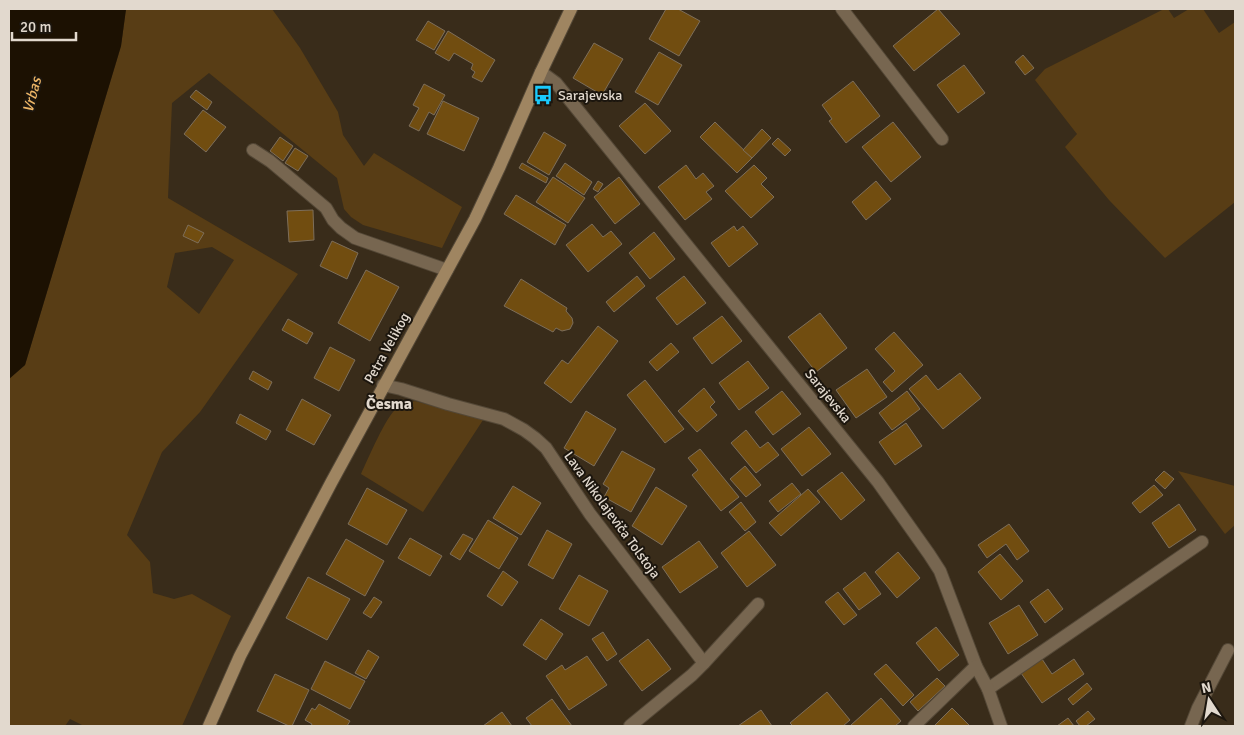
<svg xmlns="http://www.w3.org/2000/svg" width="1244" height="735" font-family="Signika,sans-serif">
  <rect width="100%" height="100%" fill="#392c1a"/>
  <g fill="#583d15" fill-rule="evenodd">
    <path d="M126,9H272L300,48L338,112L343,135L364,166L374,153L462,207L442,248L363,225L351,217L344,209L337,178L209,73L172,103L168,198L298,274L200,412L162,452L127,535L150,562L153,593L174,599L192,594L231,616L182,726H84L70,719L65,726H9V379L25,365L121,46ZM212,247L234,260L199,314L167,287L175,253Z"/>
    <path d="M1164,9H1168L1174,18L1189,9H1203L1219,33L1235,22V202L1165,258L1109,200L1065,147L1077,134L1035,80L1045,69Z"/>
    <path d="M415,401L483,420L423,512L361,474C368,459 386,416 397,408C402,403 409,403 415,401Z"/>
    <path d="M1178,471L1235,486V525L1225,534Z"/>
  </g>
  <path fill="#1c1102" d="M9,9H126L121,46L25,365L9,379Z"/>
  <g fill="#714d10" stroke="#7d6e5a">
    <path d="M666,9H678L700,21L679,56L649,39Z"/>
    <path d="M938,9L960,34L914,71L893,46Z"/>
    <path d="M428,21L445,31L434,50L416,40Z"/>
    <path d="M448,31L495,60L482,82L472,77L475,72L471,69L473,64L454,53L449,61L435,53Z"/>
    <path d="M594,43L623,59L602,95L573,78Z"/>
    <path d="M659,52L682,65L658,105L635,92Z"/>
    <path d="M1023,55L1034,68L1025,75L1015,62Z"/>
    <path d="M964,65L985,93L958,113L937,85Z"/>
    <path d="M853,81L880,116L846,143L829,121L832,119L822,105Z"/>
    <path d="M424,84L445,95L434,115L429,112L419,131L409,126L419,108L413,105Z"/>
    <path d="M196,90L212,102L207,110L190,97Z"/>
    <path d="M443,101L479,118L464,151L427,134Z"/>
    <path d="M645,103L671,131L645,154L619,126Z"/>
    <path d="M203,110L226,127L206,152L184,134Z"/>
    <path d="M715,122L752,158L737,173L700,137Z"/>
    <path d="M893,122L921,157L891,182L862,147Z"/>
    <path d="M762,129L771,138L752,158L743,150Z"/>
    <path d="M544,132L566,145L549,175L527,162Z"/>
    <path d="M280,137L293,146L283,161L270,151Z"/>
    <path d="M778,138L791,150L785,156L772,144Z"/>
    <path d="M295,148L308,156L298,171L285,163Z"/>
    <path d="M522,163L548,178L546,183L519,168Z"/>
    <path d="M565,163L592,182L584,195L556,176Z"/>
    <path d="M686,165L696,179L703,173L714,186L706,192L712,199L685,220L658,187Z"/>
    <path d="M754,165L767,178L761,184L774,197L751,218L725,191Z"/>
    <path d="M553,177L585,198L568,223L536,202Z"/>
    <path d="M619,177L640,204L615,224L594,197Z"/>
    <path d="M598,181L603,184L598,192L593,189Z"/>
    <path d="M876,181L891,199L866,220L852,202Z"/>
    <path d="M516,195L566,225L555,245L504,214Z"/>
    <path d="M313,210L314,240L289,242L287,211Z"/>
    <path d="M592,224L603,237L611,231L622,244L588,272L566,245Z"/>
    <path d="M188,225L204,233L198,243L183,236Z"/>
    <path d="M734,226L737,231L743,226L758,244L729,267L711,243Z"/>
    <path d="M654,232L675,259L650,279L629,253Z"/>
    <path d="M332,241L358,253L347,279L320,266Z"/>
    <path d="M366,270L399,287L370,341L338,323Z"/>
    <path d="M637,276L645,286L614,312L606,302Z"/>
    <path d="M684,276L706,303L677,325L656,298Z"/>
    <path d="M521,279L567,308L566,311L572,318L573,323L570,329L562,331L556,328L553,332L504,306Z"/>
    <path d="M820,313L847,348L816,372L788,337Z"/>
    <path d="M722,316L742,341L712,364L693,338Z"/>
    <path d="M288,319L313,333L307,344L282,330Z"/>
    <path d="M598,326L618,341L571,403L544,383L562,360L568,364Z"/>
    <path d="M894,332L923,365L892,392L883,382L895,371L875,349Z"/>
    <path d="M671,343L679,352L657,371L649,362Z"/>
    <path d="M330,347L355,360L339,391L314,378Z"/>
    <path d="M748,361L769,388L739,410L719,383Z"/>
    <path d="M867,369L887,397L856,418L836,390Z"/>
    <path d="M253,371L272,382L268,390L249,379Z"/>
    <path d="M960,373L981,398L943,429L909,389L926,375L938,390Z"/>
    <path d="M645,380L684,429L665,443L627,395Z"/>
    <path d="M704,388L715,402L710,407L717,415L697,432L678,411Z"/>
    <path d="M782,391L801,414L773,435L755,412Z"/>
    <path d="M907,391L920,409L892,430L879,413Z"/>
    <path d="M302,399L331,415L314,445L286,430Z"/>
    <path d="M586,411L616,429L594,466L564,448Z"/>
    <path d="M240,414L271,431L266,440L236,423Z"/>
    <path d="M906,423L922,446L895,465L879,442Z"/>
    <path d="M809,427L831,454L802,476L781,449Z"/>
    <path d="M746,430L760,448L768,442L779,455L756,473L731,443Z"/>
    <path d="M700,449L739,497L721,511L692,475L698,470L688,458Z"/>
    <path d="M622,451L655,469L631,512L604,497L609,488L603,484Z"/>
    <path d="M745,466L761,485L746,497L730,479Z"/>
    <path d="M1164,471L1174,479L1165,489L1155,480Z"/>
    <path d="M842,472L865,500L841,520L817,491Z"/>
    <path d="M792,483L801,494L778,512L769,501Z"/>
    <path d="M1154,485L1163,495L1140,513L1132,503Z"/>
    <path d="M513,486L541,503L521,535L493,518Z"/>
    <path d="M656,487L687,506L662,545L632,526Z"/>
    <path d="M367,488L407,510L387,545L348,524Z"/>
    <path d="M808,489L820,502L781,536L769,523Z"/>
    <path d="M741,502L756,522L745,531L729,512Z"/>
    <path d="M1179,504L1196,530L1169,548L1152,523Z"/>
    <path d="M488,520L518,538L499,569L469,551Z"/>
    <path d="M1009,524L1029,551L1017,560L1006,544L987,558L978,545Z"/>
    <path d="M547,530L572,544L553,579L528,565Z"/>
    <path d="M749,531L776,565L747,587L721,553Z"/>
    <path d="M463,534L473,539L460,560L450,554Z"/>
    <path d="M410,538L442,556L430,576L398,558Z"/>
    <path d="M346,539L384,561L365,596L326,574Z"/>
    <path d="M699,541L718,567L680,593L662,567Z"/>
    <path d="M898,552L920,578L897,598L875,572Z"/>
    <path d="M1000,554L1023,581L1001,600L978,572Z"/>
    <path d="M503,571L518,582L502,606L487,596Z"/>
    <path d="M865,572L881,594L859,610L843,589Z"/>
    <path d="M579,575L608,591L589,626L559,609Z"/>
    <path d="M308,577L350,599L327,640L286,618Z"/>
    <path d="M1048,589L1063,609L1045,623L1030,602Z"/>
    <path d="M838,592L857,615L844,625L825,602Z"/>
    <path d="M374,597L382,602L371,618L363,613Z"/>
    <path d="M1019,605L1038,635L1008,654L989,623Z"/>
    <path d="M541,619L563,634L546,660L523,645Z"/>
    <path d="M936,627L959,655L939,671L916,643Z"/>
    <path d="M603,632L617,654L607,661L592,639Z"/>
    <path d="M648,639L671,669L642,691L619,661Z"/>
    <path d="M368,650L379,657L366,679L355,673Z"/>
    <path d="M587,656L607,685L569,710L546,676L562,665L565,670Z"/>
    <path d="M1042,659L1052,674L1074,659L1084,674L1042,703L1021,673Z"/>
    <path d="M325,661L365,681L350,709L311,689Z"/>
    <path d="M886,664L914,695L903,706L874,674Z"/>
    <path d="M275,674L309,690L292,726H289L257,711Z"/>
    <path d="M937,678L945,686L918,711L910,702Z"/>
    <path d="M1087,683L1092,689L1073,705L1068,699Z"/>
    <path d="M827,692L850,720L843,726H793L790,723Z"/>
    <path d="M881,698L901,721L895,726H852L851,725Z"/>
    <path d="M552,699L572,726H532L526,718Z"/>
    <path d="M319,704L350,721L347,726H311L312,724L305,720L312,708L315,710Z"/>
    <path d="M952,708L970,726H934Z"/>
    <path d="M761,710L772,726H738Z"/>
    <path d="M1088,711L1095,719L1086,726H1080L1076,721Z"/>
    <path d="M502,712L512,726H483Z"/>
    <path d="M1068,718L1074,726H1057Z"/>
  </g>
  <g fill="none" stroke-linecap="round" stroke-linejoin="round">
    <defs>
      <g id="lane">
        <path d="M253,150L270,161L326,208L333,220L341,228L355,238L447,270"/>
        <path d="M988,689L1202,542"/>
        <path d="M1191,726L1198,708L1228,650"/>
      </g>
      <g id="street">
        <path d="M842,9L942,139"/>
        <path d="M541,72L556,83L878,482L929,554L940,571L976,666L988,689L1001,726"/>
        <path d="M383,385L401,389L448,404L504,419L524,430L535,438L546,448L590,514L704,663L692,675L630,726"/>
        <path d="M704,663L758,604"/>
        <path d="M914,726L976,666"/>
      </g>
      <path id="secondary" d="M209,726L240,656L331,483L475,219L499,168L541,72L571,9"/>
    </defs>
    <use href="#lane" stroke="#544837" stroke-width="14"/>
    <use href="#street" stroke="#544837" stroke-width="14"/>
    <use href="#secondary" stroke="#544837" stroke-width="14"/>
    <use href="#lane" stroke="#776650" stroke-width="12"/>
    <use href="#street" stroke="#776650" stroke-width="12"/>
    <use href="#secondary" stroke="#9f8561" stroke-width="12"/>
  </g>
  <defs>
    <symbol id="bus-bare" viewBox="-9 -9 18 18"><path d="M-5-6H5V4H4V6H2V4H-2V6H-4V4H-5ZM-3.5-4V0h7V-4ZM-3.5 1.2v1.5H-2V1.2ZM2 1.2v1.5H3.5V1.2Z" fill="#1acafc" stroke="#1c160e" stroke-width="2.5" paint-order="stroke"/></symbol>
  </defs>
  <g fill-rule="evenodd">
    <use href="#bus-bare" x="529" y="81" width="28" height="28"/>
  </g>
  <g text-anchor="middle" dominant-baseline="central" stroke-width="4" stroke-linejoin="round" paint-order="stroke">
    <g font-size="14" fill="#e2d9ce" stroke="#1c160e" text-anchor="start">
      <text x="558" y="95">Sarajevska</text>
    </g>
    <g font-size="14" fill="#e2d9ce" stroke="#1c160e">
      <text transform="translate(387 348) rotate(-61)">Petra Velikog</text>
      <text transform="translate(828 396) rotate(51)">Sarajevska</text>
      <text transform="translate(612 515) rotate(54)">Lava Nikolajeviča Tolstoja</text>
    </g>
    <g font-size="15" font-style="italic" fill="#eeb666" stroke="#1c160e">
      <text transform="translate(32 95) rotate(-75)">Vrbas</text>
    </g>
    <g font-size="16" font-weight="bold" fill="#e2d9ce" stroke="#1c160e">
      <text x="389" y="404">Česma</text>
    </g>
  </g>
  <rect width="1244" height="735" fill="none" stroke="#e2d9ce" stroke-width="20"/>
  <g transform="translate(1209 700) rotate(348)" stroke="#1c160e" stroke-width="4" paint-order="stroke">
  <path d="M0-4L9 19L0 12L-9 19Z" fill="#e2d9ce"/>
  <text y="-8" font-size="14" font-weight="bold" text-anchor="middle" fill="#e2d9ce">N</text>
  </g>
  <path d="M12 32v8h64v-8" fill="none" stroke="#e2d9ce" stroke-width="2.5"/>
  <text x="20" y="32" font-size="15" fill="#e2d9ce" stroke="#1c160e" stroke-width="4" paint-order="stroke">20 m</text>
</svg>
